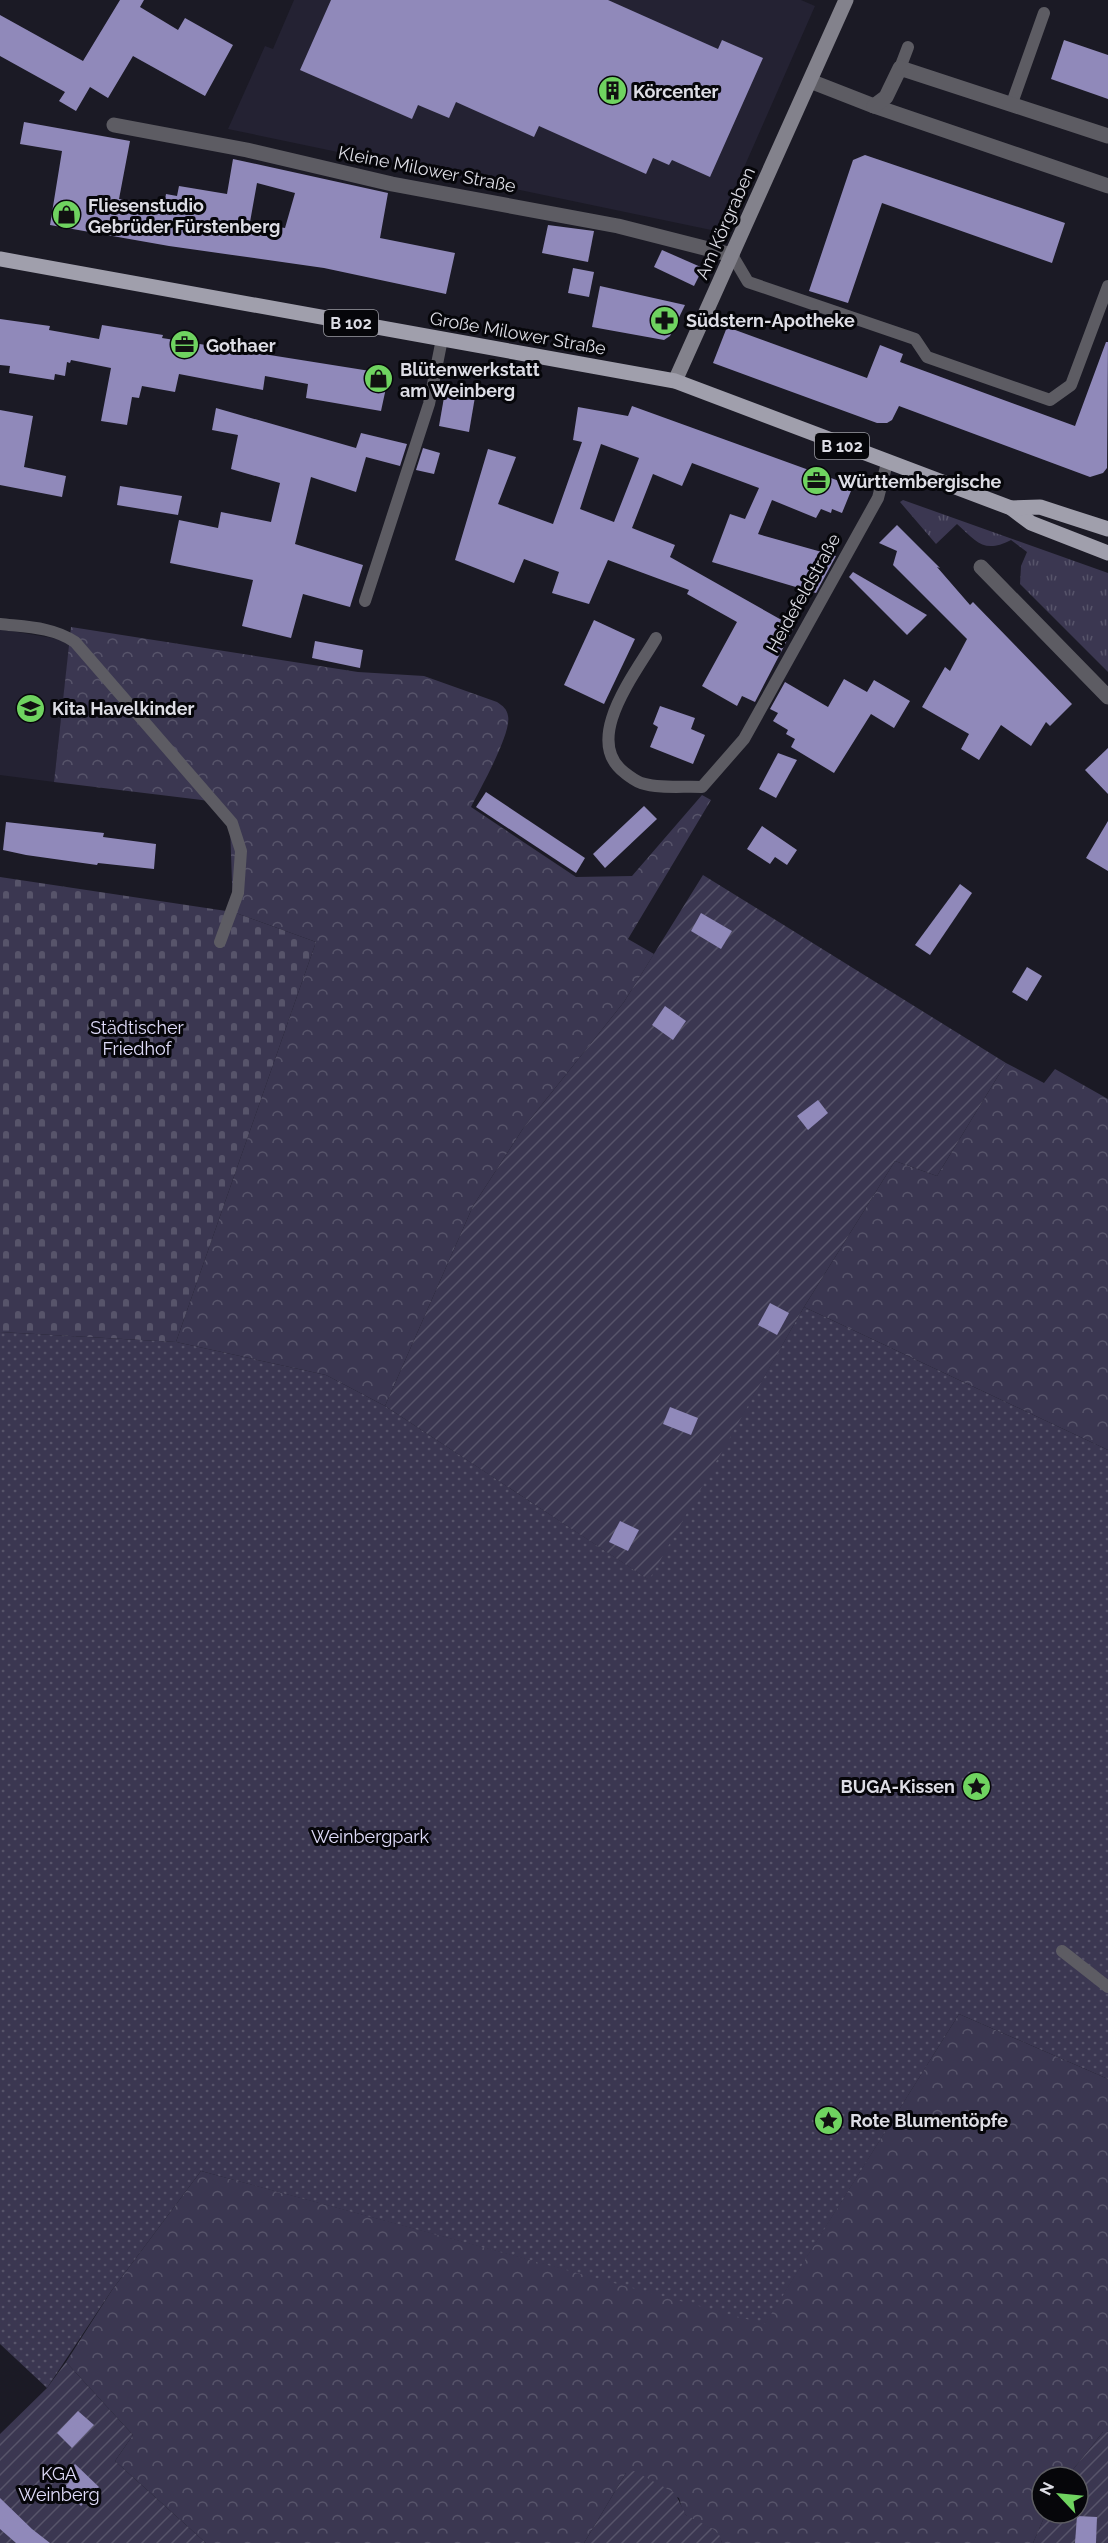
<svg xmlns="http://www.w3.org/2000/svg" width="1108" height="2543" font-family="Raleway,sans-serif">
  <defs>
    <pattern id="grass-tufts" width="24" height="20" patternUnits="userSpaceOnUse" patternTransform="scale(1.5)"><rect width="24" height="20" fill="#3b3751"/><path d="M3 7l-1-3M5 7V3M7 7l1-3M15 17l-1-3M17 17v-4M19 17l1-3" fill="none" stroke="#57546a"/></pattern>
    <pattern id="forest-crowns" width="20" height="18" patternUnits="userSpaceOnUse" patternTransform="scale(1.5)"><rect width="20" height="18" fill="#3b3751"/><path d="M2 6a3 3 0 1 1 6 0M12 15a3 3 0 1 1 6 0" fill="none" stroke="#57546a"/></pattern>
    <pattern id="cemetery-stones" width="16" height="16" patternUnits="userSpaceOnUse" patternTransform="scale(1.5)"><rect width="16" height="16" fill="#3b3751"/><path d="M2 7V4a2 2 0 0 1 4 0v3zM10 15v-3a2 2 0 0 1 4 0v3z" fill="#57546a"/></pattern>
    <pattern id="park-dots" width="8" height="8" patternUnits="userSpaceOnUse" patternTransform="scale(1.5)"><rect width="8" height="8" fill="#3b3751"/><path d="M2 2h.1M6 6h.1" fill="none" stroke="#57546a" stroke-width="1.8" stroke-linecap="round"/></pattern>
    <pattern id="garden-furrows" width="10" height="10" patternUnits="userSpaceOnUse" patternTransform="scale(1.5)"><rect width="10" height="10" fill="#3b3751"/><path d="M-1 1l2-2M0 10L10 0M9 11l2-2" fill="none" stroke="#57546a"/></pattern>
  </defs>
  <rect width="100%" height="100%" fill="#1b1a25"/>
  <g fill="#242233">
    <path d="M294,0H801L815,6L716,231L228,129L265,46L273,49Z"/>
    <path d="M0,629L70,641L54,782L0,775Z"/>
  </g>
  <path fill="url(#grass-tufts)" d="M903,500L1108,573V672L1020,584L1021,566L1027,552L1011,540C984,554 977,542 957,524L936,544L900,502Z"/>
  <g fill="url(#forest-crowns)">
    <path d="M71,627L358,672L424,676L497,702C503,706 507,709 508,716C512,733 480,789 471,807L576,877L632,876L702,795L711,800L628,939L654,954L624,1002L524,1127L473,1206L385,1406L326,1375L176,1342L316,942L233,912L230,824L210,801L54,782Z"/>
    <path d="M1006,1063L1044,1083L1055,1069L1108,1099V1450L804,1307L895,1161L937,1176Z"/>
    <path d="M959,2014L1108,2079V2432H1103L1067,2477H1042V2513H1046L1033,2543H722C718,2526 700,2526 687,2516C682,2512 681,2504 679,2498L626,2473L584,2543H206L115,2461L133,2435L66,2362L112,2290L201,2171L765,2323Z"/>
  </g>
  <path fill="url(#cemetery-stones)" d="M0,877L233,912L316,942L176,1342L0,1332Z"/>
  <path fill="url(#park-dots)" d="M804,1307L1108,1450V2079L959,2014L765,2324L201,2171L112,2290L47,2388L0,2344V1332L176,1342L326,1375L385,1406L648,1579Z"/>
  <g fill="url(#garden-furrows)">
    <path d="M703,875L1006,1063L937,1176L895,1161L804,1307L649,1580L385,1406L473,1206L524,1127L624,1002Z"/>
    <path d="M66,2362L133,2435L115,2461L206,2543H0V2434L47,2388Z"/>
    <path d="M1103,2432H1108V2543H1033L1046,2513H1078V2477H1067Z"/>
    <path d="M634,2471L675,2493L686,2515L713,2529L720,2536L722,2543H584L626,2473Z"/>
  </g>
  <g fill="#9089ba" fill-rule="evenodd">
    <path d="M120,0H144L140,7L178,30L185,18L233,45L205,96L133,56L108,98L90,87L76,111L59,101L65,92L0,56V15L83,61Z"/>
    <path d="M331,0H608L718,49L722,40L763,58L710,177L672,160L669,165L653,158L646,174L539,126L534,137L456,102L449,118L418,105L412,119L300,70Z"/>
    <path d="M1064,40L1108,55V99L1051,79Z"/>
    <path d="M24,122L130,141L119,199L164,205L166,194L177,196L179,186L227,194L233,159L388,193L380,238L455,253L446,294L324,268L169,246L50,225L62,151L20,144ZM257,183L295,193L285,228L250,222Z"/>
    <path d="M865,155L1065,223L1052,263L882,203L848,303L809,291L853,160Z"/>
    <path d="M548,225L594,231L588,262L542,253Z"/>
    <path d="M662,250L703,268L694,286L654,267Z"/>
    <path d="M573,268L594,272L589,297L568,293Z"/>
    <path d="M600,286L685,305L670,336L664,340L592,327Z"/>
    <path d="M0,319L50,326L49,330L99,339L102,325L163,335L162,338L389,374L381,411L306,398L308,384L265,376L263,390L179,374L175,392L142,386L139,398L132,397L127,425L101,421L111,368L71,360L70,363L67,362L65,376L55,374L54,380L9,373L10,366L0,365Z"/>
    <path d="M727,327L867,378L880,345L903,354L900,362L1075,426L1106,342H1108L1107,468L1103,473L1090,477L899,406L892,420L887,423H877L762,381L713,363Z"/>
    <path d="M446,386L476,391L469,432L439,426Z"/>
    <path d="M632,406L853,486L842,513L832,509L831,513L821,509L816,518L772,500L758,534L836,556L816,593L712,562L730,514L745,519L759,488L692,463L682,486L653,474L632,528L675,545L670,557L794,627L755,702L742,696L737,706L702,686L737,622L687,594L689,590L608,560L589,604L552,593L559,572L524,559L514,583L455,560L488,449L516,457L498,504L553,524L582,442L573,440L578,407L628,416ZM601,444L639,458L614,522L580,509Z"/>
    <path d="M216,408L356,448L361,433L407,444L400,466L366,457L356,492L311,477L295,544L363,565L350,607L303,594L291,638L242,626L253,580L170,563L179,520L218,528L221,512L271,522L280,483L231,469L238,435L212,430Z"/>
    <path d="M0,410L33,416L24,467L66,476L62,497L0,485Z"/>
    <path d="M423,448L440,453L434,474L416,470Z"/>
    <path d="M120,486L182,496L178,515L117,505Z"/>
    <path d="M897,525L940,568L937,567L970,605L973,602L1072,704L1050,726L1046,722L1031,746L1001,725L979,760L961,749L969,734L922,707L945,667L950,671L967,639L893,565L897,551L879,543Z"/>
    <path d="M853,572L927,615L907,635L849,577Z"/>
    <path d="M594,620L635,639L604,704L564,685Z"/>
    <path d="M315,641L363,650L360,668L312,658Z"/>
    <path d="M844,679L867,692L874,680L910,701L894,728L871,714L834,773L791,747L795,739L786,734L788,730L773,721L778,713L770,709L785,682L828,707Z"/>
    <path d="M660,706L695,718L691,729L705,735L693,764L650,747L658,727L653,724Z"/>
    <path d="M1108,748V794L1085,770Z"/>
    <path d="M778,753L797,760L776,798L759,789Z"/>
    <path d="M486,792L585,858L576,873L476,807Z"/>
    <path d="M644,806L657,819L605,868L593,854Z"/>
    <path d="M1108,821V871L1086,858Z"/>
    <path d="M6,822L104,833L103,837L156,844L154,869L98,863L97,865L26,855L3,850Z"/>
    <path d="M762,826L797,850L787,865L775,857L770,864L747,849Z"/>
    <path d="M960,884L972,893L930,955L915,945Z"/>
    <path d="M701,913L732,931L721,949L691,931Z"/>
    <path d="M1027,967L1042,976L1027,1001L1012,992Z"/>
    <path d="M665,1006L686,1021L673,1040L652,1025Z"/>
    <path d="M818,1100L828,1113L808,1130L797,1116Z"/>
    <path d="M770,1303L789,1313L777,1335L758,1325Z"/>
    <path d="M670,1407L698,1418L691,1435L663,1424Z"/>
    <path d="M620,1521L639,1530L628,1551L609,1542Z"/>
    <path d="M78,2411L94,2425L72,2448L57,2433Z"/>
    <path d="M75,2464L99,2487L81,2506L63,2488L69,2482L63,2477Z"/>
    <path d="M0,2498L32,2529L50,2543H16L0,2529Z"/>
    <path d="M1077,2516L1097,2517L1096,2543H1075Z"/>
  </g>
  <g fill="none" stroke-linecap="round" stroke-linejoin="round">
    <g stroke="#5d5c63" stroke-width="12">
      <path d="M900,68L908,47"/>
      <path d="M1012,103L1044,13"/>
      <path d="M732,255L748,282L915,339L927,357L1050,400L1071,385L1108,286"/>
      <path d="M365,601L429,404L442,339"/>
      <path d="M0,624C26,627 53,627 75,642L232,823L241,851L238,893L220,942"/>
      <path d="M656,638C636,673 581,740 625,773C630,777 636,781 641,783C659,789 683,786 702,787L744,739L878,498L887,463"/>
      <path d="M1062,1951L1108,1987"/>
    </g>
    <g stroke="#5d5c63" stroke-width="15">
      <path d="M810,81L874,106L1108,186"/>
      <path d="M874,106L886,97L900,68L1108,136"/>
      <path d="M114,125L247,150L392,184L618,226L732,255"/>
      <path d="M981,567L1108,697"/>
    </g>
    <path stroke="#83828c" stroke-width="15" d="M675,381L846,0"/>
    <g stroke="#a09fac" stroke-width="15">
      <path d="M0,259L675,381L1011,508L1031,523L1108,553"/>
      <path d="M1011,508L1040,507L1108,529"/>
    </g>
  </g>
  <defs>
    <symbol id="building-disc" viewBox="-11 -11 22 22"><circle r="9.5" fill="#6fd360" stroke="#06060a"/><path d="M-4-6H4V6H1V3H-1V6H-4ZM-2.5-4.3h1.7v1.8h-1.7ZM.8-4.3h1.7v1.8H.8ZM-2.5-1h1.7V.8h-1.7ZM.8-1h1.7V.8H.8Z" fill="#111"/></symbol>
    <symbol id="shop-disc" viewBox="-11 -11 22 22"><circle r="9.5" fill="#6fd360" stroke="#06060a"/><path d="M-5-2.5h2.3a2.7 3.5 0 0 1 5.4 0H5L5.5 6h-11ZM-1.5-2.5h3a1.5 2.3 0 0 0-3 0Z" fill="#111"/></symbol>
    <symbol id="pharmacy-disc" viewBox="-11 -11 22 22"><circle r="9.5" fill="#6fd360" stroke="#06060a"/><path d="M-2-6h4v4h4v4h-4v4h-4v-4h-4v-4h4Z" fill="#111"/></symbol>
    <symbol id="office-disc" viewBox="-11 -11 22 22"><circle r="9.5" fill="#6fd360" stroke="#06060a"/><path d="M-6-3h4V-5.5h4V-3h4V5H-6ZM-1-4.5V-3h2v-1.5ZM-6 0V1H6V0Z" fill="#111"/></symbol>
    <symbol id="school-disc" viewBox="-11 -11 22 22"><circle r="9.5" fill="#6fd360" stroke="#06060a"/><path d="M0-5L7-2L0 1L-7-2ZM-4 1L0 2.5L4 1V4Q0 6-4 4Z" fill="#111"/></symbol>
    <symbol id="sight-disc" viewBox="-11 -11 22 22"><circle r="9.5" fill="#6fd360" stroke="#06060a"/><path d="M0-6L1.8-2.2L6-1.7L2.9 1.2L3.7 5.4L0 3.3L-3.7 5.4L-2.9 1.2L-6-1.7L-1.8-2.2Z" fill="#111"/></symbol>
  </defs>
  <g fill-rule="evenodd">
    <use href="#building-disc" x="596" y="74" width="33" height="33"/>
    <use href="#shop-disc" x="50" y="198" width="33" height="33"/>
    <use href="#pharmacy-disc" x="648" y="304" width="33" height="33"/>
    <use href="#office-disc" x="168" y="328" width="33" height="33"/>
    <use href="#shop-disc" x="362" y="362" width="33" height="33"/>
    <use href="#office-disc" x="800" y="464" width="33" height="33"/>
    <use href="#school-disc" x="14" y="692" width="33" height="33"/>
    <use href="#sight-disc" x="960" y="1770" width="33" height="33"/>
    <use href="#sight-disc" x="812" y="2104" width="33" height="33"/>
  </g>
  <g text-anchor="middle" dominant-baseline="central" stroke-width="6" stroke-linejoin="round" paint-order="stroke">
    <g fill="#06060a" stroke="#9c9ca3" stroke-width="1.5">
      <rect x="324" y="310" width="54" height="26" rx="4.5"/>
      <rect x="815" y="433" width="54" height="26" rx="4.5"/>
    </g>
    <g font-size="16" font-weight="bold" fill="#dddde5">
      <text x="351" y="323">B 102</text>
      <text x="842" y="446">B 102</text>
    </g>
    <g font-size="18" font-weight="bold" fill="#dddde5" stroke="#06060a" text-anchor="start">
      <text x="633" y="91">Körcenter</text>
      <text x="88" y="205">Fliesenstudio<tspan x="88" dy="21">Gebrüder Fürstenberg</tspan></text>
      <text x="686" y="320">Südstern-Apotheke</text>
      <text x="206" y="345">Gothaer</text>
      <text x="400" y="369">Blütenwerkstatt<tspan x="400" dy="21">am Weinberg</tspan></text>
      <text x="838" y="481">Württembergische</text>
      <text x="52" y="708">Kita Havelkinder</text>
      <text x="955" y="1786" text-anchor="end">BUGA-Kissen</text>
      <text x="850" y="2120">Rote Blumentöpfe</text>
    </g>
    <g font-size="18" fill="#dddde5" stroke="#06060a">
      <text transform="translate(427 169) rotate(11)">Kleine Milower Straße</text>
      <text transform="translate(725 223) rotate(-66)">Am Körgraben</text>
      <text transform="translate(518 333) rotate(10)">Große Milower Straße</text>
      <text transform="translate(803 593) rotate(-61)">Heidefeldstraße</text>
    </g>
    <g font-size="18" fill="#e1ddfb" stroke="#06060a">
      <text x="137" y="1027">Städtischer<tspan x="137" dy="21">Friedhof</tspan></text>
      <text x="370" y="1836">Weinbergpark</text>
      <text x="59" y="2473">KGA<tspan x="59" dy="21">Weinberg</tspan></text>
    </g>
  </g>
  <g transform="translate(1060 2495) rotate(296)"><circle r="28" fill="#06060a" stroke="#5c5c62" stroke-width="1.5"/>
  <path d="M0-4.5L10 22L0 15L-10 22Z" fill="#6fd360"/>
  <text y="-9" font-size="16" font-weight="bold" text-anchor="middle" fill="#dddde5">N</text>
  </g>
</svg>
